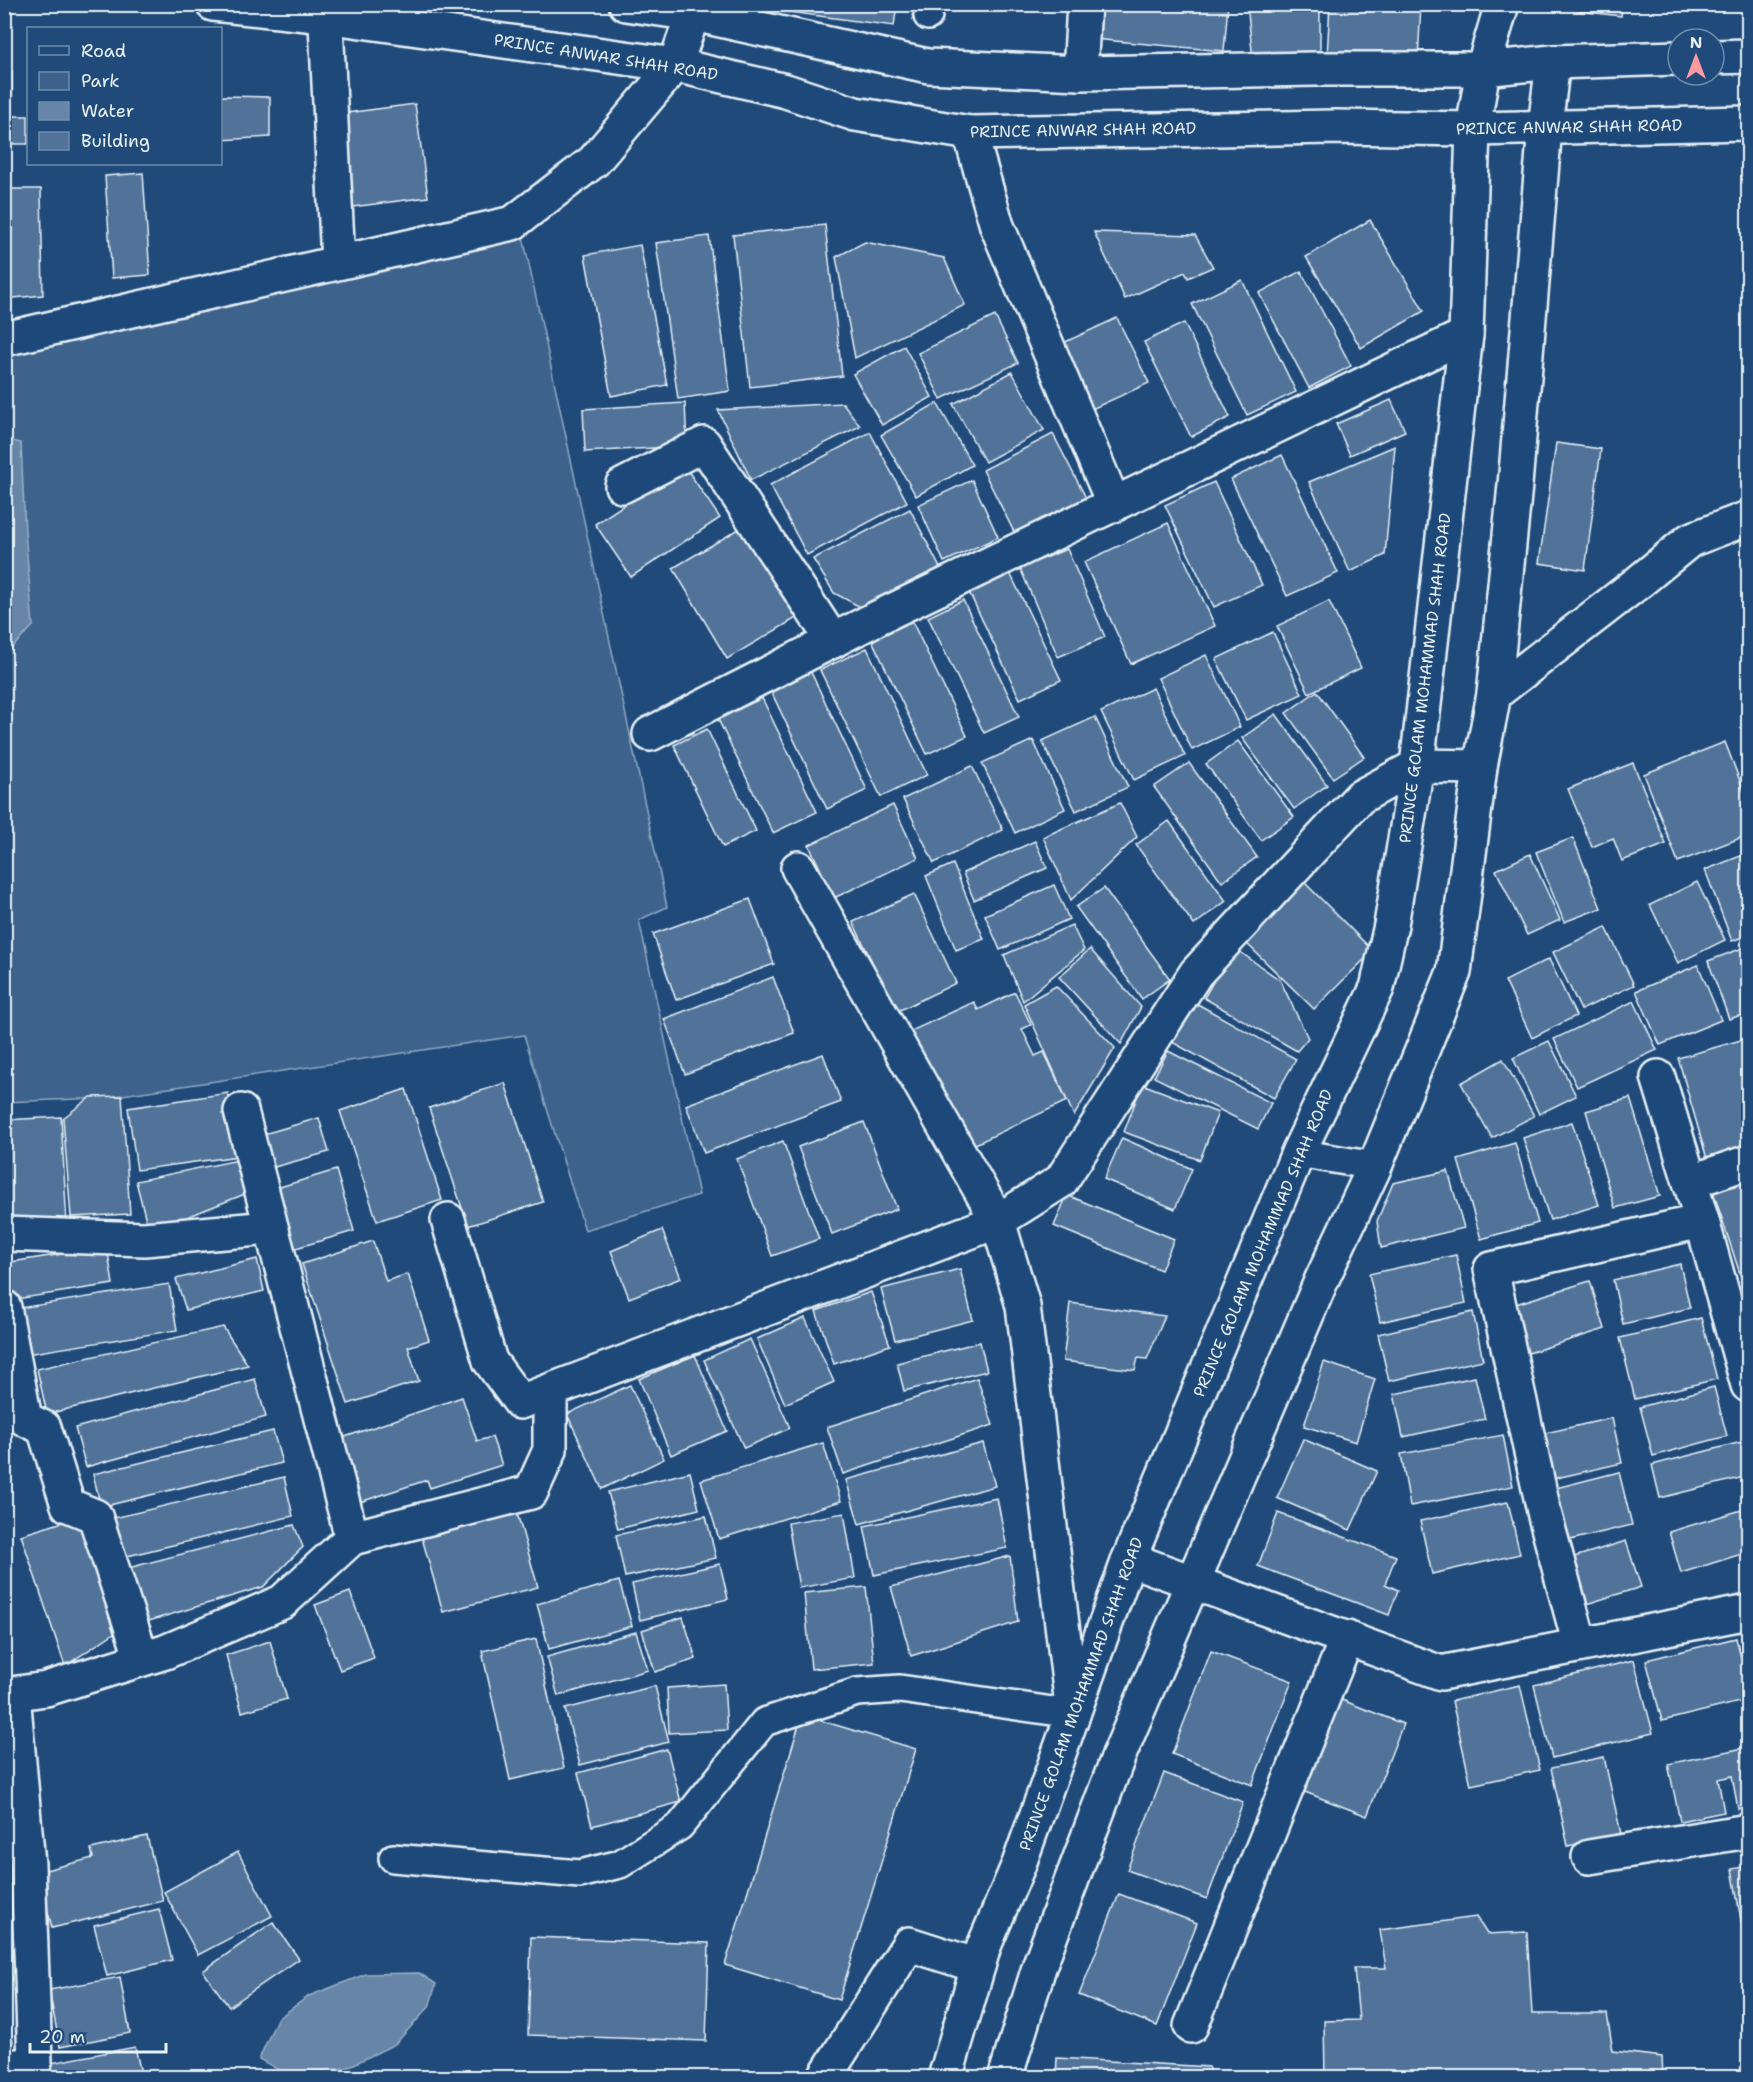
<svg xmlns="http://www.w3.org/2000/svg" width="1753" height="2082" font-family="'Shantell Sans',sans-serif">
  <rect width="100%" height="100%" fill="#1f4a7a"/>
  <filter id="ink" filterUnits="userSpaceOnUse"><feTurbulence type="fractalNoise" baseFrequency=".0167" numOctaves="2"/><feDisplacementMap in="SourceGraphic" scale="12" xChannelSelector="R" yChannelSelector="G"/><feConvolveMatrix kernelMatrix="1 2 1 2 8 2 1 2 1" color-interpolation-filters="sRGB"/></filter>
  <g filter="url(#ink)">
    <path fill="#3c628c" stroke="#92aac2" stroke-width="1.5" d="M522,232L667,907L639,920L699,1195L585,1230L524,1035L102,1098L5,1102L4,353Z"/>
    <g fill="#6685a7" stroke="#9ab0c7" stroke-width="1.5">
      <path d="M5,439L21,443L25,532L33,626L5,655Z"/>
      <path d="M419,1973L436,1984L429,2007L395,2044L346,2068L286,2074L259,2059L277,2019L309,1996L366,1974Z"/>
    </g>
    <g fill="#517399" stroke="#e8f1f8" stroke-width="1.5">
      <path d="M768,4H897L894,26L767,9Z"/>
      <path d="M1085,4H1228L1224,51L1082,38Z"/>
      <path d="M1247,4H1320V55L1253,59Z"/>
      <path d="M1330,4H1421L1418,61L1327,57Z"/>
      <path d="M1579,4H1623L1621,16L1578,11Z"/>
      <path d="M4,72H12V116H28V144H4Z"/>
      <path d="M220,96L270,97V137L220,140Z"/>
      <path d="M415,104L428,197L345,208L331,115Z"/>
      <path d="M143,173L150,275L112,278L105,176Z"/>
      <path d="M4,189H41L43,295L4,299Z"/>
      <path d="M1370,220L1424,311L1361,348L1306,257Z"/>
      <path d="M825,225L842,376L750,387L733,235Z"/>
      <path d="M1094,232L1195,235L1213,267L1188,278L1185,272L1125,299Z"/>
      <path d="M709,236L730,391L678,399L656,243Z"/>
      <path d="M865,242L944,258L965,305L855,358L836,257Z"/>
      <path d="M640,245L667,385L611,396L585,255Z"/>
      <path d="M1301,271L1351,366L1309,388L1259,293Z"/>
      <path d="M1242,280L1296,392L1247,415L1192,304Z"/>
      <path d="M995,316L1018,363L941,399L918,353Z"/>
      <path d="M1117,318L1149,383L1083,413L1052,348Z"/>
      <path d="M1184,323L1230,417L1191,437L1144,342Z"/>
      <path d="M904,346L932,397L882,425L853,374Z"/>
      <path d="M1012,372L1044,430L985,462L953,404Z"/>
      <path d="M1391,400L1405,431L1350,455L1336,424Z"/>
      <path d="M685,403L687,446L585,452L583,409Z"/>
      <path d="M843,403L860,426L751,480L718,410Z"/>
      <path d="M937,403L972,465L916,496L881,435Z"/>
      <path d="M870,432L907,502L807,555L770,485Z"/>
      <path d="M1053,434L1086,498L1015,534L983,470Z"/>
      <path d="M1556,443L1601,449L1585,570L1539,563Z"/>
      <path d="M1395,446L1385,555L1350,572L1309,482Z"/>
      <path d="M1282,455L1338,573L1287,596L1231,479Z"/>
      <path d="M684,465L720,518L631,577L595,524Z"/>
      <path d="M972,480L998,537L944,562L918,505Z"/>
      <path d="M1214,482L1262,585L1214,607L1165,505Z"/>
      <path d="M910,509L940,568L862,608L834,593L813,559Z"/>
      <path d="M1168,523L1215,626L1131,664L1084,562Z"/>
      <path d="M744,526L798,617L727,659L673,568Z"/>
      <path d="M1067,549L1105,637L1058,657L1020,568Z"/>
      <path d="M1010,573L1061,680L1020,699L969,592Z"/>
      <path d="M963,600L1019,717L984,733L928,617Z"/>
      <path d="M1329,601L1361,668L1309,693L1277,626Z"/>
      <path d="M910,617L967,736L927,754L870,636Z"/>
      <path d="M1273,632L1302,694L1246,720L1216,659Z"/>
      <path d="M867,648L927,775L881,797L820,670Z"/>
      <path d="M1206,655L1240,727L1192,750L1158,678Z"/>
      <path d="M809,668L867,790L827,809L769,687Z"/>
      <path d="M1153,688L1185,756L1134,780L1101,712Z"/>
      <path d="M1317,691L1364,757L1333,778L1286,713Z"/>
      <path d="M762,698L817,812L773,833L718,719Z"/>
      <path d="M1276,714L1327,785L1294,809L1242,738Z"/>
      <path d="M1095,717L1128,787L1076,811L1042,741Z"/>
      <path d="M707,729L756,831L723,847L674,745Z"/>
      <path d="M1033,740L1065,809L1015,833L982,763Z"/>
      <path d="M1238,741L1294,817L1261,840L1206,764Z"/>
      <path d="M1725,742L1748,802V835L1678,862L1644,774Z"/>
      <path d="M1189,763L1257,857L1222,882L1154,787Z"/>
      <path d="M1633,763L1666,844L1622,861L1613,838L1592,847L1568,789Z"/>
      <path d="M972,766L1003,830L934,863L903,799Z"/>
      <path d="M1120,803L1137,837L1071,900L1043,837Z"/>
      <path d="M893,805L918,858L834,898L809,845Z"/>
      <path d="M1169,821L1226,901L1194,925L1136,845Z"/>
      <path d="M1573,838L1601,908L1564,922L1536,852Z"/>
      <path d="M1035,841L1047,868L974,900L963,873Z"/>
      <path d="M1748,853V935L1732,941L1705,870Z"/>
      <path d="M1530,854L1560,920L1527,935L1496,870Z"/>
      <path d="M953,864L984,939L956,950L926,876Z"/>
      <path d="M1300,878L1373,951L1314,1009L1240,937Z"/>
      <path d="M1697,882L1725,940L1678,963L1650,905Z"/>
      <path d="M1054,885L1069,919L1000,950L985,915Z"/>
      <path d="M1104,888L1170,979L1142,999L1076,907Z"/>
      <path d="M914,894L956,983L896,1012L853,922Z"/>
      <path d="M750,899L774,964L676,1000L653,934Z"/>
      <path d="M1072,925L1084,950L1023,1001L1004,955Z"/>
      <path d="M1606,927L1634,985L1581,1010L1553,952Z"/>
      <path d="M1748,946V1013L1729,1019L1708,961Z"/>
      <path d="M1233,947L1280,980L1308,1038L1297,1051L1204,998Z"/>
      <path d="M1090,949L1141,1007L1121,1044L1059,977Z"/>
      <path d="M1549,959L1576,1016L1532,1038L1505,981Z"/>
      <path d="M1698,965L1721,1020L1660,1045L1636,991Z"/>
      <path d="M773,977L794,1033L685,1074L664,1019Z"/>
      <path d="M1056,986L1115,1048L1074,1116L1024,1004Z"/>
      <path d="M1015,992L1031,1025L1022,1029L1035,1056L1044,1052L1067,1101L967,1148L911,1031L974,1002L978,1010Z"/>
      <path d="M1634,1001L1657,1050L1577,1087L1554,1039Z"/>
      <path d="M1194,1002L1296,1059L1274,1098L1172,1042Z"/>
      <path d="M1748,1038V1147L1707,1159L1678,1058Z"/>
      <path d="M1549,1041L1576,1096L1539,1114L1513,1058Z"/>
      <path d="M1168,1051L1271,1103L1258,1129L1154,1077Z"/>
      <path d="M823,1054L841,1102L704,1153L686,1105Z"/>
      <path d="M1503,1059L1534,1116L1492,1138L1461,1083Z"/>
      <path d="M505,1083L543,1202L468,1226L429,1108Z"/>
      <path d="M1142,1084L1218,1113L1200,1160L1124,1132Z"/>
      <path d="M406,1089L442,1200L377,1221L340,1111Z"/>
      <path d="M228,1093L238,1156L137,1170L128,1108Z"/>
      <path d="M122,1096L130,1214L71,1217L63,1118L91,1097Z"/>
      <path d="M1630,1098L1660,1196L1615,1208L1586,1111Z"/>
      <path d="M61,1117L67,1226L4,1229V1120Z"/>
      <path d="M319,1118L329,1152L267,1169L257,1136Z"/>
      <path d="M864,1122L897,1209L832,1234L798,1147Z"/>
      <path d="M1572,1122L1599,1205L1550,1220L1523,1138Z"/>
      <path d="M1122,1138L1192,1169L1175,1209L1104,1179Z"/>
      <path d="M783,1141L819,1239L772,1256L737,1159Z"/>
      <path d="M1515,1143L1538,1223L1481,1239L1458,1160Z"/>
      <path d="M238,1160L250,1192L149,1232L136,1181Z"/>
      <path d="M336,1170L354,1231L289,1250L270,1190Z"/>
      <path d="M1448,1171L1464,1228L1381,1248L1377,1221L1393,1183Z"/>
      <path d="M1748,1173V1275L1741,1277L1711,1185Z"/>
      <path d="M1067,1195L1174,1239L1161,1270L1054,1226Z"/>
      <path d="M662,1230L681,1278L629,1298L611,1251Z"/>
      <path d="M373,1241L386,1281L408,1274L429,1340L408,1347L419,1381L348,1404L302,1264Z"/>
      <path d="M107,1247L113,1284L10,1300L5,1263Z"/>
      <path d="M1456,1255L1466,1303L1380,1322L1369,1274Z"/>
      <path d="M257,1259L264,1291L186,1310L176,1279Z"/>
      <path d="M1680,1264L1690,1308L1623,1324L1613,1280Z"/>
      <path d="M960,1269L973,1320L895,1340L881,1289Z"/>
      <path d="M1590,1281L1605,1329L1522,1355L1506,1307Z"/>
      <path d="M169,1284L177,1330L20,1355L13,1309Z"/>
      <path d="M1748,1285V1312L1740,1288Z"/>
      <path d="M871,1292L890,1345L834,1364L816,1311Z"/>
      <path d="M1070,1303L1165,1316L1147,1359L1138,1358L1135,1370L1063,1361Z"/>
      <path d="M1473,1312L1483,1360L1389,1381L1378,1334Z"/>
      <path d="M805,1318L834,1382L785,1404L757,1339Z"/>
      <path d="M1701,1318L1717,1379L1635,1399L1620,1338Z"/>
      <path d="M223,1327L248,1365L47,1414L37,1369Z"/>
      <path d="M750,1339L790,1428L744,1448L704,1360Z"/>
      <path d="M980,1342L987,1371L904,1391L897,1363Z"/>
      <path d="M695,1355L727,1431L671,1455L639,1379Z"/>
      <path d="M1324,1362L1375,1379L1356,1442L1304,1426Z"/>
      <path d="M1475,1377L1485,1419L1403,1437L1394,1394Z"/>
      <path d="M977,1378L993,1425L843,1474L827,1427Z"/>
      <path d="M255,1379L266,1417L86,1467L75,1428Z"/>
      <path d="M630,1385L664,1459L602,1489L567,1414Z"/>
      <path d="M1714,1387L1727,1436L1653,1456L1640,1407Z"/>
      <path d="M462,1397L477,1441L492,1437L502,1465L430,1488L427,1480L357,1503L336,1440Z"/>
      <path d="M1612,1418L1622,1463L1552,1479L1541,1434Z"/>
      <path d="M273,1431L282,1463L101,1507L93,1474Z"/>
      <path d="M1503,1435L1513,1486L1410,1506L1401,1454Z"/>
      <path d="M1303,1439L1377,1471L1350,1530L1277,1498Z"/>
      <path d="M1742,1442L1748,1466V1476L1660,1498L1652,1465Z"/>
      <path d="M823,1443L841,1501L719,1539L701,1480Z"/>
      <path d="M983,1443L995,1486L859,1524L846,1480Z"/>
      <path d="M690,1472L699,1509L618,1529L608,1492Z"/>
      <path d="M1619,1472L1632,1525L1566,1541L1552,1489Z"/>
      <path d="M284,1477L293,1516L119,1558L110,1519Z"/>
      <path d="M997,1498L1007,1548L874,1575L864,1526Z"/>
      <path d="M1508,1502L1520,1554L1432,1574L1420,1521Z"/>
      <path d="M1748,1508V1552L1681,1573L1669,1532Z"/>
      <path d="M517,1513L538,1587L443,1612L422,1538Z"/>
      <path d="M844,1513L855,1578L799,1588L788,1523Z"/>
      <path d="M1278,1513L1396,1556L1385,1584L1398,1590L1389,1615L1258,1566Z"/>
      <path d="M706,1516L716,1558L625,1577L616,1535Z"/>
      <path d="M79,1517L114,1633L65,1666L21,1535Z"/>
      <path d="M294,1525L303,1547L263,1587L142,1623L128,1568Z"/>
      <path d="M1626,1541L1641,1587L1583,1605L1568,1559Z"/>
      <path d="M1010,1556L1018,1622L911,1656L891,1587Z"/>
      <path d="M720,1564L728,1599L640,1620L632,1584Z"/>
      <path d="M619,1581L632,1626L549,1649L537,1604Z"/>
      <path d="M866,1587L874,1663L811,1669L804,1593Z"/>
      <path d="M350,1592L374,1658L340,1670L315,1605Z"/>
      <path d="M683,1617L696,1659L655,1672L642,1630Z"/>
      <path d="M636,1632L648,1670L558,1696L547,1657Z"/>
      <path d="M1736,1638L1748,1685V1700L1662,1721L1646,1660Z"/>
      <path d="M536,1639L564,1768L510,1780L482,1651Z"/>
      <path d="M270,1641L287,1699L242,1712L226,1655Z"/>
      <path d="M1211,1651L1292,1681L1252,1785L1172,1754Z"/>
      <path d="M1634,1660L1653,1733L1552,1758L1534,1685Z"/>
      <path d="M724,1684L727,1730L669,1733L667,1688Z"/>
      <path d="M1520,1685L1540,1770L1471,1785L1452,1701Z"/>
      <path d="M655,1686L669,1742L580,1765L565,1709Z"/>
      <path d="M1329,1695L1403,1724L1367,1816L1292,1787Z"/>
      <path d="M802,1715L916,1749L839,2000L725,1965Z"/>
      <path d="M1748,1747V1806L1738,1809L1732,1776L1718,1779L1724,1812L1680,1821L1668,1764Z"/>
      <path d="M667,1749L681,1802L592,1826L578,1773Z"/>
      <path d="M1604,1757L1621,1834L1568,1846L1551,1768Z"/>
      <path d="M1164,1773L1243,1802L1207,1899L1127,1870Z"/>
      <path d="M147,1836L163,1901L52,1928L38,1872L93,1858L91,1849Z"/>
      <path d="M238,1852L272,1916L198,1955L164,1892Z"/>
      <path d="M1748,1866V1960L1732,1869Z"/>
      <path d="M1119,1894L1197,1923L1157,2026L1079,1995Z"/>
      <path d="M159,1909L172,1960L107,1976L94,1925Z"/>
      <path d="M1476,1917L1487,1934L1527,1932L1532,2014H1607L1613,2051L1662,2057L1663,2078H1325L1324,2021L1359,2020L1354,1968H1386L1380,1930Z"/>
      <path d="M273,1922L299,1959L229,2007L203,1971Z"/>
      <path d="M531,1937L709,1943L706,2041L528,2035Z"/>
      <path d="M120,1977L130,2033L60,2047L49,1990Z"/>
      <path d="M4,2010L13,2042L4,2044Z"/>
      <path d="M135,2047L142,2078H54L51,2063Z"/>
      <path d="M1057,2058L1209,2067L1208,2078H1056Z"/>
    </g>
    <g fill="none" stroke-linecap="round" stroke-linejoin="round">
      <defs>
        <g id="lane">
          <path d="M928,16L929,4"/>
          <path d="M1298,1153L1375,1166"/>
          <path d="M393,1858L580,1874L620,1864L680,1826L764,1722L857,1692L900,1689L1073,1714"/>
        </g>
        <g id="street">
          <path d="M325,4L338,262"/>
          <path d="M1483,69L1502,4"/>
          <path d="M1080,73L1084,4"/>
          <path d="M970,133L997,226L1114,505"/>
          <path d="M4,339L513,223L594,161L675,65L693,14V4"/>
          <path d="M622,486L704,444L833,641"/>
          <path d="M1494,694L1640,581L1690,540L1748,518"/>
          <path d="M650,734L877,618L1466,335"/>
          <path d="M798,868L998,1221L1023,1306L1073,1714"/>
          <path d="M1658,1077L1702,1221L1748,1385"/>
          <path d="M241,1111L352,1538"/>
          <path d="M1690,1182L1748,1162"/>
          <path d="M448,1220L490,1361L520,1402L998,1221L1061,1181L1196,973L1360,797L1417,766L1480,767"/>
          <path d="M4,1234L144,1239L270,1228"/>
          <path d="M4,1307L25,1419L44,1428L68,1505L95,1516L142,1659"/>
          <path d="M1129,1559L1441,1673L1748,1612"/>
          <path d="M1580,1645L1545,1516L1491,1269L1702,1221"/>
          <path d="M4,1695L46,1689L165,1652L282,1602L352,1538L531,1492L550,1450V1391"/>
          <path d="M1589,1857L1748,1831"/>
          <path d="M1191,2026L1347,1638"/>
          <path d="M4,2069L35,2062L28,1864L13,1694"/>
          <path d="M824,2078L909,1944L978,1966"/>
        </g>
        <g id="secondary">
          <path d="M213,4L325,16L675,65L786,91L855,114L970,133L1335,127L1473,129L1748,123"/>
          <path d="M626,4L693,14L928,66L1080,73L1315,69H1483L1553,62L1678,58"/>
          <path d="M1714,57L1748,56"/>
          <path d="M945,2078L984,1946L1019,1864L1129,1559L1298,1153L1377,988L1391,925L1417,766L1466,335L1473,129L1483,69"/>
          <path d="M1005,2078L1040,1964L1119,1755L1322,1279L1375,1166L1454,972L1480,767L1494,694L1515,485L1545,127L1553,62"/>
        </g>
      </defs>
      <use href="#lane" stroke="#e8f1f8" stroke-width="32"/>
      <use href="#street" stroke="#e8f1f8" stroke-width="38"/>
      <use href="#secondary" stroke="#e8f1f8" stroke-width="38"/>
      <use href="#lane" stroke="#1f4a7a" stroke-width="27"/>
      <use href="#street" stroke="#1f4a7a" stroke-width="33"/>
      <use href="#secondary" stroke="#1f4a7a" stroke-width="33"/>
    </g>
  </g>
  <g text-anchor="middle" dominant-baseline="central" stroke-width="5" stroke-linejoin="round" paint-order="stroke">
    <g font-size="16" fill="#e8f1f8" stroke="#1f4a7a">
      <text transform="translate(606 57) rotate(9)">PRINCE ANWAR SHAH ROAD</text>
      <text transform="translate(1569 127) rotate(-1)">PRINCE ANWAR SHAH ROAD</text>
      <text transform="translate(1083 130) rotate(-1)">PRINCE ANWAR SHAH ROAD</text>
      <text transform="translate(1425 678) rotate(-83)">PRINCE GOLAM MOHAMMAD SHAH ROAD</text>
      <text transform="translate(1263 1243) rotate(-67)">PRINCE GOLAM MOHAMMAD SHAH ROAD</text>
      <text transform="translate(1081 1694) rotate(-70)">PRINCE GOLAM MOHAMMAD SHAH ROAD</text>
    </g>
  </g>
  <rect width="1753" height="2082" fill="none" stroke="#1f4a7a" stroke-width="24"/>
  <rect x="12" y="12" width="1729" height="2058" fill="none" stroke="#e8f1f8" stroke-width="2" filter="url(#ink)"/>
  <rect x="27" y="27" width="195" height="138" fill="#1f4a7a" stroke="#6f8dac" stroke-width="1.5"/>
  <rect x="39" y="46" width="30" height="9" fill="#1f4a7a" stroke="#6f8dac" stroke-width="1.5"/>
  <text x="81" y="57" font-size="18" fill="#e8f1f8">Road</text>
  <rect x="39" y="72" width="30" height="18" fill="#3c628c" stroke="#6f8dac" stroke-width="1.5"/>
  <text x="81" y="87" font-size="18" fill="#e8f1f8">Park</text>
  <rect x="39" y="102" width="30" height="18" fill="#6685a7" stroke="#6f8dac" stroke-width="1.5"/>
  <text x="81" y="117" font-size="18" fill="#e8f1f8">Water</text>
  <rect x="39" y="132" width="30" height="18" fill="#517399" stroke="#6f8dac" stroke-width="1.5"/>
  <text x="81" y="147" font-size="18" fill="#e8f1f8">Building</text>
  <g transform="translate(1696 57)"><circle r="28" fill="#1f4a7a" stroke="#6f8dac" stroke-width="1.5"/>
  <path d="M0-4.5L10 22L0 15L-10 22Z" fill="#ff9aa2"/>
  <text y="-9" font-size="16" font-weight="bold" text-anchor="middle" fill="#e8f1f8">N</text>
  </g>
  <path d="M30 2043v9h136v-9" fill="none" stroke="#e8f1f8" stroke-width="3"/>
  <text x="39" y="2043" font-size="18" fill="#e8f1f8" stroke="#1f4a7a" stroke-width="4.5" paint-order="stroke">20 m</text>
</svg>
